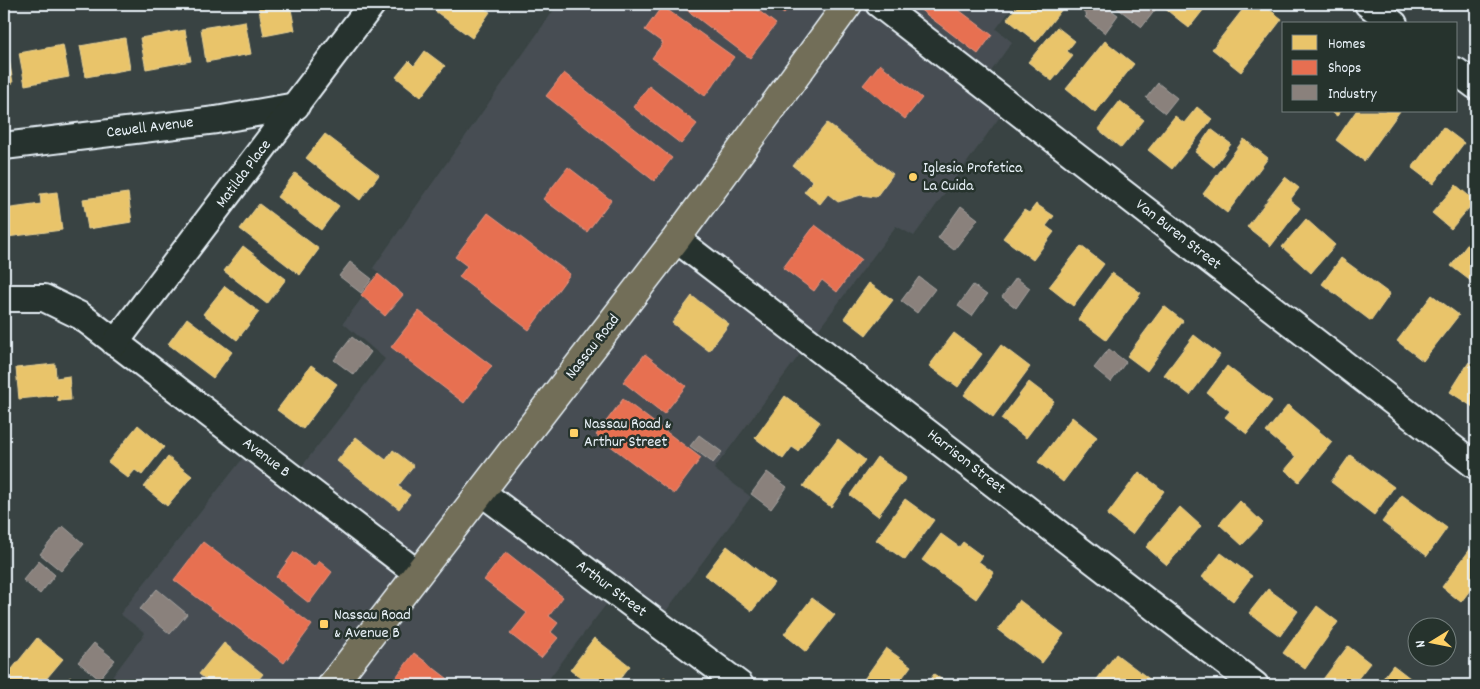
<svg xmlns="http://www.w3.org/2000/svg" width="1480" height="689" font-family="Dekko,sans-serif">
  <rect width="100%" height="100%" fill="#394343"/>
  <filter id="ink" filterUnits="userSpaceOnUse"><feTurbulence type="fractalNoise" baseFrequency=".02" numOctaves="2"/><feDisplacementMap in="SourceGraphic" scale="10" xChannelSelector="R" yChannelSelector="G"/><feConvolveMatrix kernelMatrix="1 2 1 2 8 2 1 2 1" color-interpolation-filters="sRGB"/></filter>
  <g filter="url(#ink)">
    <path fill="#464e52" d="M558,4H1015L996,29L1012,42L982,84L1009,104L914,236L896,226L714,469L751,497L663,615L622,584L544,685H106L145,633L120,614L251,448L292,479L385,359L343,323L380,274L373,268Z"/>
    <g fill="#e9c46a" stroke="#e9d295">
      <path d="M258,4H290L295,30L264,36Z"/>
      <path d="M440,4H479L490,12L472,38L435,11Z"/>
      <path d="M1019,4H1066L1036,42L1007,19Z"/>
      <path d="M1165,4H1208L1189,28L1163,7Z"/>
      <path d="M1247,4H1262L1282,19L1241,72L1212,49Z"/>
      <path d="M245,21L251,54L206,62L201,28Z"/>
      <path d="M1057,27L1075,41L1067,51L1073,56L1052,81L1028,62Z"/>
      <path d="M4,29L13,83L4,85Z"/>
      <path d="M185,30L191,61L146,69L140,38Z"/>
      <path d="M125,38L130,69L86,77L80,46Z"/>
      <path d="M1105,41L1134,64L1095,113L1066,89Z"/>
      <path d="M63,45L69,77L25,85L19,53Z"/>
      <path d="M425,51L445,66L421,97L396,77L409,61L414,66Z"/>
      <path d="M1120,101L1144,120L1121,148L1098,129Z"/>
      <path d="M1197,107L1212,119L1172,169L1148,150L1175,116L1184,123Z"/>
      <path d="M1330,111H1341L1337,116Z"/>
      <path d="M1356,111H1400L1364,161L1336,140Z"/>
      <path d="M827,123L893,174L876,197L861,195L838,202L828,194L820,204L804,192L813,181L793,166Z"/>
      <path d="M1443,127L1464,143L1433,184L1412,168Z"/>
      <path d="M1211,129L1231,144L1214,167L1195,152Z"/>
      <path d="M325,134L379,175L360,200L306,158Z"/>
      <path d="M1244,139L1268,158L1227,213L1203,194Z"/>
      <path d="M295,173L339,206L321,230L277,197Z"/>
      <path d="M1285,177L1299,188L1290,200L1300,208L1271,246L1247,227Z"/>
      <path d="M1456,185L1475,201L1451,229L1432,213Z"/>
      <path d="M57,192L62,230L7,237L4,209L41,204L40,194Z"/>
      <path d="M128,193L132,222L88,229L83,199Z"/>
      <path d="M259,204L319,249L300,275L240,229Z"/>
      <path d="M1036,204L1054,216L1046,226L1054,232L1033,260L1003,238L1024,210L1029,213Z"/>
      <path d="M1306,219L1335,245L1311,273L1282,247Z"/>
      <path d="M1476,233V285L1451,266Z"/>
      <path d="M243,246L286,279L267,304L224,271Z"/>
      <path d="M1081,246L1104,264L1073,306L1049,287Z"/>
      <path d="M1341,258L1390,294L1371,321L1322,284Z"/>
      <path d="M1112,273L1141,293L1106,340L1078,319Z"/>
      <path d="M869,283L893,300L866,335L844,318Z"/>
      <path d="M225,286L259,312L237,340L203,314Z"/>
      <path d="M1432,295L1459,315L1423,361L1397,341Z"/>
      <path d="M692,296L729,324L709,351L672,323Z"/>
      <path d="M1164,306L1183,321L1147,371L1127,356Z"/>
      <path d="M187,318L232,352L213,378L168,344Z"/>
      <path d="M954,333L982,354L958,387L929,366Z"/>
      <path d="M1194,335L1220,355L1190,395L1164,375Z"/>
      <path d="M1001,345L1030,367L993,417L964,395Z"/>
      <path d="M1469,362L1476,367V409L1450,392Z"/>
      <path d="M55,364L56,378L69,376L71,400L58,401V395L19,399L16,368Z"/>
      <path d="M311,365L337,384L303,429L277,410Z"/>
      <path d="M1227,366L1272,401L1247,434L1225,417L1230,411L1207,393Z"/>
      <path d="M1029,382L1054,401L1026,438L1001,419Z"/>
      <path d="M4,383L9,403L4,405Z"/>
      <path d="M785,396L820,422L798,451L792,447L783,459L755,438Z"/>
      <path d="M1288,405L1332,442L1299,482L1285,470L1296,457L1266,432Z"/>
      <path d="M1072,417L1097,437L1063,482L1038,462Z"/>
      <path d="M138,425L164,447L142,475L135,470L128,478L108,462Z"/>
      <path d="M356,437L386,460L393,450L414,466L398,486L410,495L399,509L337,461Z"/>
      <path d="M838,439L865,460L831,507L803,486Z"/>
      <path d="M1350,455L1394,487L1374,515L1331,482Z"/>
      <path d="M168,457L192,476L167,506L144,487Z"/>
      <path d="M877,457L906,478L878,516L850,495Z"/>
      <path d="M1139,472L1164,491L1132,534L1107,515Z"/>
      <path d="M1402,495L1447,528L1427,556L1382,522Z"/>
      <path d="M905,499L934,520L905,560L876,540Z"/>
      <path d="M1240,501L1263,523L1242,545L1219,524Z"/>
      <path d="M1180,507L1201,526L1167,565L1146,547Z"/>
      <path d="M941,534L959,547L963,542L982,556L978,561L994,573L976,599L922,560Z"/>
      <path d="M727,546L774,583L752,611L705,575Z"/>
      <path d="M1471,548L1476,551V593L1471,589L1461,602L1442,587Z"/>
      <path d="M1221,553L1252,576L1233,601L1202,577Z"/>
      <path d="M1268,589L1298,611L1280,636L1249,613Z"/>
      <path d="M812,598L835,615L806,652L784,634Z"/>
      <path d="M1019,600L1064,634L1042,663L998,630Z"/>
      <path d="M1317,606L1338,622L1305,669L1283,653Z"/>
      <path d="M37,638L63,659L41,685H4V679Z"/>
      <path d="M594,638L630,666L615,685H589L570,670Z"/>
      <path d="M224,643L263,674L254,685H213L199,674Z"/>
      <path d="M1348,646L1370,663L1353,685H1325L1321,682Z"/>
      <path d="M886,648L911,666L897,685H860Z"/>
      <path d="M1116,654L1152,681L1149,685H1099L1095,682Z"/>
      <path d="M1393,665L1419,685H1378Z"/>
      <path d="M934,674L949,685H926Z"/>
      <path d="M70,677L80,685H64Z"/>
      <path d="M664,677L675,685H658Z"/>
    </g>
    <g fill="#e76f51" stroke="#e79683">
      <path d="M679,4H750L776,24L750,58Z"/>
      <path d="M771,4H791L784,14Z"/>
      <path d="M951,4L992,35L978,54L914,5Z"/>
      <path d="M662,6L734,57L705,96L652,58L663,43L645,30Z"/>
      <path d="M880,64L922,98L905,119L863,85Z"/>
      <path d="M564,73L672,158L654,181L546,96Z"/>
      <path d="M649,86L697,124L681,144L633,107Z"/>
      <path d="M568,167L611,200L587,232L543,199Z"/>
      <path d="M488,213L570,274L529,330L459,277L467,266L455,257Z"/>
      <path d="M815,225L861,259L837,292L822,280L814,291L783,268Z"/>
      <path d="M378,274L403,295L385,316L361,295Z"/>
      <path d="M419,311L492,366L464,403L391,347Z"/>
      <path d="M645,354L686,386L664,414L623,382Z"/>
      <path d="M623,399L701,458L674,494L596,435Z"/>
      <path d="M203,542L312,625L284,663L174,580Z"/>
      <path d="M294,552L314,567L319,561L332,572L309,603L276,577Z"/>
      <path d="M506,552L563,597L549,616L558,623L551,632L558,638L541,658L510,634L527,613L484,580Z"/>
      <path d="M414,653L456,685L391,684Z"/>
    </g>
    <g fill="#8a817c" stroke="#a6a3a1">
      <path d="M1088,4H1103L1118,15L1105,33L1085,17L1087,15L1082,11Z"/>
      <path d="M1112,4H1157L1159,5L1142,27Z"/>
      <path d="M1158,83L1177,98L1165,113L1146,98Z"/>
      <path d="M961,206L978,219L954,250L938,238Z"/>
      <path d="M350,262L372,279L361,293L339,276Z"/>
      <path d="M919,277L935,289L917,313L901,301Z"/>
      <path d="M1016,278L1030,288L1016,308L1002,297Z"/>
      <path d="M973,285L987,295L972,316L958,306Z"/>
      <path d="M352,337L371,352L354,375L334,360Z"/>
      <path d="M1109,349L1126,362L1111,382L1094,368Z"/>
      <path d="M699,435L722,452L713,463L690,446Z"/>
      <path d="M767,472L787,487L771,509L751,494Z"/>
      <path d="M63,526L84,544L61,571L40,554Z"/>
      <path d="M39,561L55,575L40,594L23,580Z"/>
      <path d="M157,589L187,614L170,634L140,609Z"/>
      <path d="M94,643L115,660L99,679L78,662Z"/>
    </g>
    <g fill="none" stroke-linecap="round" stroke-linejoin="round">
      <defs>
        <g id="street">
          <path d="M879,4L1476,466"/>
          <path d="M1368,4L1394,24"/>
          <path d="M1456,71L1476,86"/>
          <path d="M4,146L216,120L296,106"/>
          <path d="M676,239L1255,685"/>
          <path d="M4,298H44L81,316L417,573"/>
          <path d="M115,343L372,4"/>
          <path d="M481,492L740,685"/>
        </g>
        <path id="primary" d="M332,685L676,239L848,4"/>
      </defs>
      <use href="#street" stroke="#e8f1f8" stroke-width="30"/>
      <use href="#primary" stroke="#e8f1f8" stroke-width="31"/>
      <use href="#street" stroke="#26332d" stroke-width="26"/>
      <use href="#primary" stroke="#726e59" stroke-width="28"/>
    </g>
  </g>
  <g fill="#ffd166" stroke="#26332d" stroke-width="2">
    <circle cx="913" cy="177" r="5"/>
    <rect x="569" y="428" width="10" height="10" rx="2.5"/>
    <rect x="319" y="619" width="10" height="10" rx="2.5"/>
  </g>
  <g text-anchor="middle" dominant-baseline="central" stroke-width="5" stroke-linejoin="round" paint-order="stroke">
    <g font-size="16" fill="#e8f1f8" stroke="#26332d">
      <text transform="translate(150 128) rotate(-7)">Cewell Avenue</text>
      <text transform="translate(244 174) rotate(-53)">Matilda Place</text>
      <text transform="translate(1178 235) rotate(38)">Van Buren Street</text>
      <text transform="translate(593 347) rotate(-52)">Nassau Road</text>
      <text transform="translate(266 458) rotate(37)">Avenue B</text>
      <text transform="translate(966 462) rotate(38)">Harrison Street</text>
      <text transform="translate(611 589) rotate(37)">Arthur Street</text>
    </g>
    <g font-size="16" fill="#e8f1f8" stroke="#26332d" text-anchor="start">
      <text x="923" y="168">Iglesia Profetica<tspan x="923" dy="18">La Cuida</tspan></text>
      <text x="584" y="424">Nassau Road &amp;<tspan x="584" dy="18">Arthur Street</tspan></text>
      <text x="334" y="615">Nassau Road<tspan x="334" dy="18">&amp; Avenue B</tspan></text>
    </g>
  </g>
  <rect width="1480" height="689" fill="none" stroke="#26332d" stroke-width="20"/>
  <rect x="10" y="10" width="1460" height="669" fill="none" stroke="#e8f1f8" stroke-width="2" filter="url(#ink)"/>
  <rect x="1282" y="22" width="175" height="90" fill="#26332d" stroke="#747f7e"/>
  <rect x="1292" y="35" width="25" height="15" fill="#e9c46a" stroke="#747f7e"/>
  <text x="1328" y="48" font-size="15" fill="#e8f1f8">Homes</text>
  <rect x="1292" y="60" width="25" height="15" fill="#e76f51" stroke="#747f7e"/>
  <text x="1328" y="72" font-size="15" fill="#e8f1f8">Shops</text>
  <rect x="1292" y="85" width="25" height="15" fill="#8a817c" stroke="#747f7e"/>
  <text x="1328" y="98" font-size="15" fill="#e8f1f8">Industry</text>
  <g transform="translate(1432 642) rotate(260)"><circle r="24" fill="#26332d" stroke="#747f7e"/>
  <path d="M0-4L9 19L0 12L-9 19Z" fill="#ffd166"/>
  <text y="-8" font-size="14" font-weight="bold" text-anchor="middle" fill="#e8f1f8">N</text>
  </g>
</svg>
